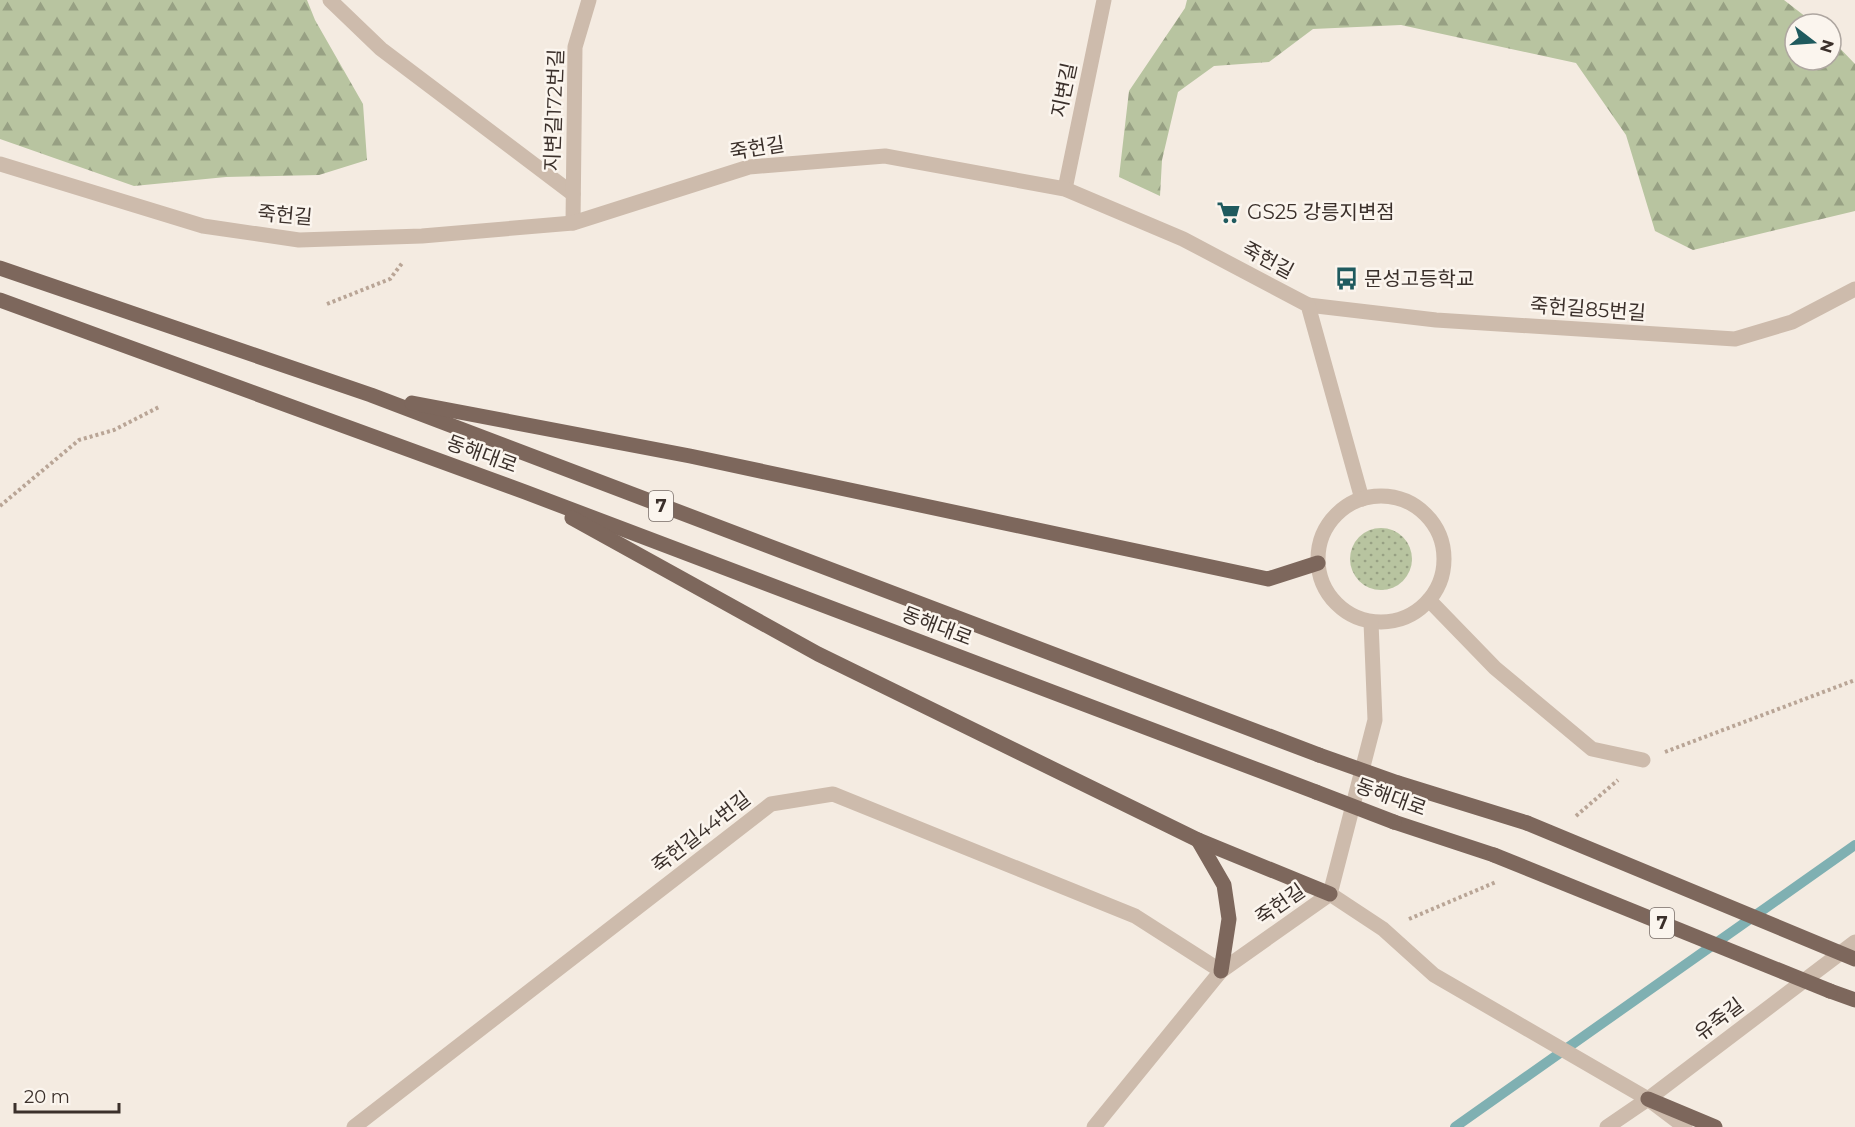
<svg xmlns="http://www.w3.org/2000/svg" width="1855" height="1127" font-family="Montserrat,'Noto Sans KR',sans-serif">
  <defs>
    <pattern id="grass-dots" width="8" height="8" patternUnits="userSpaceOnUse" patternTransform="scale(1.5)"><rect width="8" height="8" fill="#b8c4a0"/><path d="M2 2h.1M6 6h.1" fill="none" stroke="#97a083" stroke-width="1.8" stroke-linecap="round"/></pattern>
    <pattern id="forest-firs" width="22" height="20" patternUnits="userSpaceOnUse" patternTransform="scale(1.5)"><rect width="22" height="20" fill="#b8c4a0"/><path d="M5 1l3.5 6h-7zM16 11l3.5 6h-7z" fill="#97a083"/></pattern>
  </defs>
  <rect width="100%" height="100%" fill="#f4ebe1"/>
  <circle fill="url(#grass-dots)" cx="1381" cy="559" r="31"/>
  <g fill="url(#forest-firs)">
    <path d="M0,0H307L315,20L363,104L367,160L319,175L226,177L134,186L0,139Z"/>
    <path d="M1187,0H1784L1815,24H1795V60H1831V39L1855,64V211L1693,250L1655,231L1626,135L1576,63L1401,25L1313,29L1269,62L1214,66L1178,92L1162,160L1160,196L1119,177L1129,91L1185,8Z"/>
  </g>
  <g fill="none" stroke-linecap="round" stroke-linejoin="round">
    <path stroke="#7fb0b2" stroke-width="10" d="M1455,1127L1855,845"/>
    <g stroke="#b9a596" stroke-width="4" stroke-dasharray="3 3" stroke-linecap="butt">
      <path d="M327,304L390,279L403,262"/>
      <path d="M0,506L79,440L114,430L159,407"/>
      <path d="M1665,752L1855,680"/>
      <path d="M1576,816L1618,780"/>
      <path d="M1409,919L1496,882"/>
    </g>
    <path stroke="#cdbbac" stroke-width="15" d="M330,0L381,49L573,194"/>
    <g stroke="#cdbbac" stroke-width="15">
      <path d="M1065,189L1104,0"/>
      <path d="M573,223L575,47L589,0"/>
      <path d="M1308,305L1436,320L1735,339L1792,322L1855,289"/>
      <path d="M1429,600L1495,668L1592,749L1643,760"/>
      <path d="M354,1127L771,804L833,794L1135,916L1221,971"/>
      <path d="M1094,1127L1221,971L1330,894"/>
      <path d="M1607,1127L1648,1099L1685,1127"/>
    </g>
    <g stroke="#cdbbac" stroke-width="15">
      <path d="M0,164L203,226L299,240L422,236L573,223L749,167L885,156L1065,189L1183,239L1308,305L1362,499"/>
      <circle cx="1381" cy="559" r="63"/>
      <path d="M1371,622L1375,720L1330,894L1383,929L1434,975L1648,1099L1855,942"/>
    </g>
    <g stroke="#7d675c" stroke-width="15">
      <path d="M0,268L371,395L1319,755"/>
      <path d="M0,300L525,492L1316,792"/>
      <path d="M412,403L690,456L1268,579L1318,563"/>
      <path d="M572,518L818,654L1198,840L1330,894"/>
      <path d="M1398,783L1527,823"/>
      <path d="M1394,822L1494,855"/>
      <path d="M1198,840L1224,885L1229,919L1221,971"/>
      <path d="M1830,991L1855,1000"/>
      <path d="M1648,1099L1715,1127"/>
    </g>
    <g stroke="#7d675c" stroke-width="15">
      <path d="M1319,755L1398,783"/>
      <path d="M1316,792L1394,822"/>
      <path d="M1527,823L1855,959"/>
      <path d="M1494,855L1830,991"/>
    </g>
  </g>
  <defs>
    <symbol id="supermarket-bare" viewBox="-9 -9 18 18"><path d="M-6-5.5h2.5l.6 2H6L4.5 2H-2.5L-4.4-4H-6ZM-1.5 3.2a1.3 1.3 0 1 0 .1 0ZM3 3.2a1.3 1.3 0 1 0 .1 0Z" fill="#1f5a5e" stroke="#fbf5ee" stroke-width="2.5" paint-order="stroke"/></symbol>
    <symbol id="bus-bare" viewBox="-9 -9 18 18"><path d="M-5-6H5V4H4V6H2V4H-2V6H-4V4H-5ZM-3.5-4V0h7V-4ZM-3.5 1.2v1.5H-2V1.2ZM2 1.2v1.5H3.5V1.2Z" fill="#1f5a5e" stroke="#fbf5ee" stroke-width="2.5" paint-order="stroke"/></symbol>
  </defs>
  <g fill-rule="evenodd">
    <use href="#supermarket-bare" x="1212" y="196" width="33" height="33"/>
    <use href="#bus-bare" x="1330" y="262" width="33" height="33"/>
  </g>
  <g text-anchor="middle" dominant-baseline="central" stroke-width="5" stroke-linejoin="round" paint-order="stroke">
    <g fill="#fbf5ee" stroke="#756b66" stroke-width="1.5">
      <rect x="649" y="491" width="24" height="30" rx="4.5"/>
      <rect x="1650" y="908" width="24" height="30" rx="4.5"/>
    </g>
    <g font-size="18" font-weight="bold" fill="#3b302b">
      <text x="661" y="506">7</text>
      <text x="1662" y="923">7</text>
    </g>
    <g font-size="20" fill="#3b302b" stroke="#fbf5ee">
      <text transform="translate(1064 90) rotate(-78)">지변길</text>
      <text transform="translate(554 110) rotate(-88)">지변길172번길</text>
      <text transform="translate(757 148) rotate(-9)">죽헌길</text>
      <text transform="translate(285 215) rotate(5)">죽헌길</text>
      <text transform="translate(1268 260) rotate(28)">죽헌길</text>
      <text transform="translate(1588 309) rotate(4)">죽헌길85번길</text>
      <text transform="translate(482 454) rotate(20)">동해대로</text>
      <text transform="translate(937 626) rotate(21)">동해대로</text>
      <text transform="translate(1391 797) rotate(20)">동해대로</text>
      <text transform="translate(701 832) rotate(-38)">죽헌길44번길</text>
      <text transform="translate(1280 904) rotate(-35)">죽헌길</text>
      <text transform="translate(1719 1019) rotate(-37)">유죽길</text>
    </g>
    <g font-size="20" fill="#3b302b" stroke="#fbf5ee" text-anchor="start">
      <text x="1247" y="212">GS25 강릉지변점</text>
      <text x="1364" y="279">문성고등학교</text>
    </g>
  </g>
  <g transform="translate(1813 42) rotate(107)"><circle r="28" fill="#fbf5ee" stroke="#aea6a0" stroke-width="1.5"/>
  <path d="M0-4.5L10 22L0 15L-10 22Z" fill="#1f5a5e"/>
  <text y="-9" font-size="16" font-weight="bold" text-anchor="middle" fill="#3b302b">N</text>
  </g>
  <path d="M15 1103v9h104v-9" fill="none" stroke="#3b302b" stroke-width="3"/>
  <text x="24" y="1103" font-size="18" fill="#3b302b" stroke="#fbf5ee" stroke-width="4.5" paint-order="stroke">20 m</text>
</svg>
